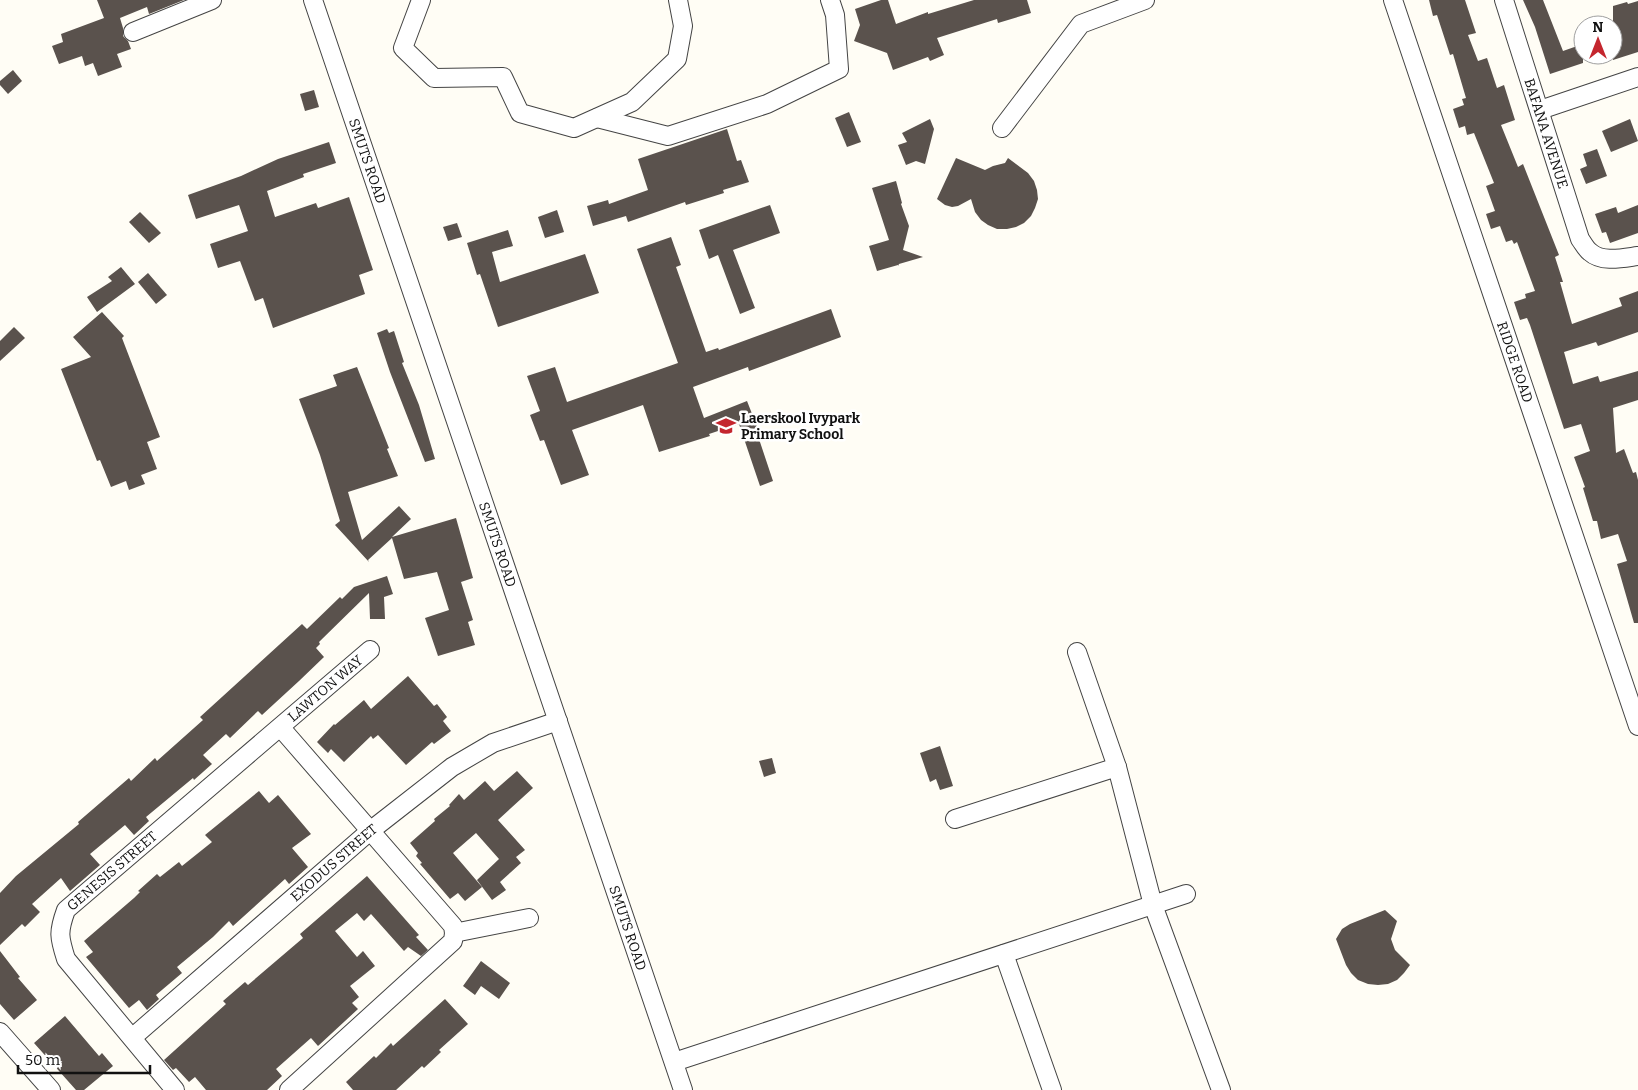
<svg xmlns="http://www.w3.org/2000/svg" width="1638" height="1090" font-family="Bitter,serif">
  <rect width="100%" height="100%" fill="#fffdf5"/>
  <g fill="#5a524d">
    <path d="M97,0H184L149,14L147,7L120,18L123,28V36L128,41L131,49L117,54L122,67L98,76L93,63L85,66L82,56L59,64L52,46L63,42L61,34L104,18Z"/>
    <path d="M881,0H888L896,24L928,12V14L974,0H1027L1031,13L998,23L997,19L937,38L944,55L930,61L928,57L893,70L887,53L854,41L860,25L855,9Z"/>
    <path d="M1429,0H1465L1476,33L1468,35L1478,61L1487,58L1497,88L1504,85L1515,120L1501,125L1518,167L1523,164L1559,255L1555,257L1563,282H1560L1572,324L1622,306L1619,298L1638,291V332L1598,346L1596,342L1564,352L1573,384L1598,376L1600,382L1638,371V400L1613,408L1616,453L1624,449L1633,473L1636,472L1638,480V623H1634L1617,564L1627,561L1618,534L1601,539L1597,521H1593L1583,488L1585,487L1574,457L1590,451L1581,424L1564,429L1530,325L1527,318L1520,320L1514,302L1526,298L1525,294L1535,291L1517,242L1514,244L1512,240L1506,242L1500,226L1491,229L1486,214L1495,211L1486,186L1494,183L1474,133L1467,135L1465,126L1459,128L1453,109L1464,105L1462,99L1466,98L1453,54L1450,55L1437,15L1433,16Z"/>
    <path d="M1523,0H1543L1563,51L1583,44V63L1550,74L1535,27Z"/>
    <path d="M1638,1V52L1613,60V6L1627,2L1628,4Z"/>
    <path d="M13,70L22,81L8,94L0,85V81Z"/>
    <path d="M314,90L319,107L305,111L300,94Z"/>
    <path d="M849,112L861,142L847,147L835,118Z"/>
    <path d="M930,119L934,129L925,164L916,161L906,165L898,145L907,142L902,133Z"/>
    <path d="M1630,119L1638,141L1611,152L1602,131Z"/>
    <path d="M727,129L737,161L741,160L749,182L723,190L724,193L686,205L685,202L628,222L626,216L593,226L587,206L608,200L609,204L648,190L638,159Z"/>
    <path d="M329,142L336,163L303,174L304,177L267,191L275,217L316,203L318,208L349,197L373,270L359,275L365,294L273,328L263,298L255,301L240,261L218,268L210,244L248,231L239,205L196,219L188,195L241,176L278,159Z"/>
    <path d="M1597,149L1607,176L1586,184L1580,169L1587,166L1583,154Z"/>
    <path d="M956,158L985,170L993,166L1005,163L1008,158L1028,173L1034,181L1037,190L1038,199L1035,208L1031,216L1024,223L1016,227L1007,229H997L988,225L981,220L975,212L971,199L958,206L952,207L945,205L937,199Z"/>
    <path d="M896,181L902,203L901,204L909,226L903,250L923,257L899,264L898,266V265L877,271L869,246L889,240L872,188Z"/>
    <path d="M770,205L780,233L733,250L755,308L740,314L718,255L709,259L699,230Z"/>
    <path d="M1638,205V233L1610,243L1606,232L1602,233L1595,214L1616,207L1618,213Z"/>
    <path d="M557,210L564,232L545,238L538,217Z"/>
    <path d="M140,212L161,233L149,243L129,222Z"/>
    <path d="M457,223L462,237L448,241L443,227Z"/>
    <path d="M508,230L513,246L492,252L500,282L585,254L599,293L498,327L480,274L477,275L467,243Z"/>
    <path d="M671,237L681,265L676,267L706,352L718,348L719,350L831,309L841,337L749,371L748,367L693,387L704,418L747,401L758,429L756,430L773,481L760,486L739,424L709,434L710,436L659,452L643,405L572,430L589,475L561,485L544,440L540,441L530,415L540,411L527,376L555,367L567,402L678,363L637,249Z"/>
    <path d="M121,267L135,284L97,312L87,297L112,281L108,277Z"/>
    <path d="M148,273L167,295L156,304L138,282Z"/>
    <path d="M102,312L124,336L122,338L160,437L147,442L157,469L141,475L145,484L129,490L126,481L111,487L100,460L97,461L61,369L91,357L73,337Z"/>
    <path d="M14,327L25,338L0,361V341Z"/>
    <path d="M387,329L389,333L394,331L404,362L402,363L419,405L435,459L425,462L390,372L377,333Z"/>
    <path d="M357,367L389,448L387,449L398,476L348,492L362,540L399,506L411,519L392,537L456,518L473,578L461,582L473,620L468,622L475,645L438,656L425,618L449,610L437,572L404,579L392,538L368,560L369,562L335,525L340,521L320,455L299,399L337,386L333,375Z"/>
    <path d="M387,576L393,594L384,597L385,619H370L369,593L319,642L320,644L316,648L324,657L299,681L262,715L258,711L230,738L226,734L203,755L212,764L194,780L193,778L146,817L149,821L134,835L125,825L90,854L100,865L70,891L61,878L32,904L40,912L25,927L22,924L0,945V893L16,876L79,824L78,822L129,778L131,781L155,758L157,761L203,720L200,717L302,624L307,629L340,597L342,599L354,587Z"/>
    <path d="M408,676L434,706L437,704L447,717L443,721L451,731L434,744L432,742L406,765L378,735L373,739L371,736L344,762L331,749L328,753L317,742L334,724L335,725L364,700L371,709Z"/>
    <path d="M940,746L953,786L940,790L936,779L930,782L920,753Z"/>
    <path d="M772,758L776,773L764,777L759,761Z"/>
    <path d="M517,771L533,788L498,820L525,850L516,857L521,863L500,882L506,890L492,900L477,880L499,859L476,833L453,853L482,887L465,901L458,893L450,899L420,864L422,863L416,856L418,853L410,843L435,821L434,819L450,806L449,805L459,794L464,800L485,781L494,791Z"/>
    <path d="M259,791L269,803L278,795L311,834L292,848L308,867L289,884L285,879L233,926L229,921L213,937L177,967L182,973L156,995L159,999L147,1010L139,1000L129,1008L86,957L93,952L84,941L134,898L140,892L138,891L157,874L160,877L179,862L182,866L212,842L205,835Z"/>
    <path d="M367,876L419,935L416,937L428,950L421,956L408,947L404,951L371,914L364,921L357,913L335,931L357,957L363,951L375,966L350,986L359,997L352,1003L358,1009L318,1046L311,1038L276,1069L282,1076L267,1090H206L195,1077L189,1082L176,1068L173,1070L164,1060L226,1004L223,1001L245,982L248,985L303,938L300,934Z"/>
    <path d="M1385,910L1397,921L1391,939L1395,950L1410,965L1404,973L1397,980L1388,984L1378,985L1368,984L1358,980L1351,973L1346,965L1336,939L1342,929L1350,924Z"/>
    <path d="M0,951L20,977L18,978L37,1000L14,1020L0,1004Z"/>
    <path d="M481,961L510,983L499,999L481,986L475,995L463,986Z"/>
    <path d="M445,999L468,1024L439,1050L441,1052L424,1068L422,1066L396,1090H353L346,1082L374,1056L376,1058L391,1043L393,1046Z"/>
    <path d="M65,1016L99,1056L102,1053L113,1066L84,1090H76L34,1043Z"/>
  </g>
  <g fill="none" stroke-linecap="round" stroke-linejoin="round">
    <defs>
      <g id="street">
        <path id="s1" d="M313,0L683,1090"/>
        <path d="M421,0L403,48L434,78L503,77L520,113L574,128L632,102L677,59L683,26L678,0"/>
        <path id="s2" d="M1393,0L1638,726"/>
        <path id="s3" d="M1504,0L1580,239C1583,243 1586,249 1590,252C1602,263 1623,258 1638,256"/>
        <path d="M133,32L212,0"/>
        <path d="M1540,110L1638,77"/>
        <path d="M597,118L668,136L767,104L839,69L835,15L830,0"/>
        <path d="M1002,128L1081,24L1145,0"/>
        <path d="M1077,652L1117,767L1153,905L1221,1090"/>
        <path d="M281,728L453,926L454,933L453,941L289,1090"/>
        <path d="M955,819L1117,767"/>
        <path d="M454,933L529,918"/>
        <path d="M1004,954L1052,1090"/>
        <path d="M0,1032L51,1090"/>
        <path id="s4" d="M133,1037L370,831L452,767L493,743L558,721"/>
        <path d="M674,1062L1186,894"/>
        <path id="s5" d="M175,1090L66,959C59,937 58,932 66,910L370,650"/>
      </g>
    </defs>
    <use href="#street" stroke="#444" stroke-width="20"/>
    <use href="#street" stroke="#fff" stroke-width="18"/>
  </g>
  <defs>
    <symbol id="school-bare" viewBox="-9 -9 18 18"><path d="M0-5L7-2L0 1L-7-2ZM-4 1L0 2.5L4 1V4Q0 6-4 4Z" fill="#c4262e" stroke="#fff" stroke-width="2.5" paint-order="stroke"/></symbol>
  </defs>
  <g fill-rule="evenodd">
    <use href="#school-bare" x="712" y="412" width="28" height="28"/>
  </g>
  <g text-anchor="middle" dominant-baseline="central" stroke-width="5" stroke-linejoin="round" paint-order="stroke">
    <g font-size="14" fill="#111" stroke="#fff">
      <text stroke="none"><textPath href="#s3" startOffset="140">BAFANA AVENUE</textPath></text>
      <text stroke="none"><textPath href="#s1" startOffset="170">SMUTS ROAD</textPath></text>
      <text stroke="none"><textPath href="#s2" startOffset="382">RIDGE ROAD</textPath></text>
      <text stroke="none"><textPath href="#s1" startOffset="575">SMUTS ROAD</textPath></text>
      <text stroke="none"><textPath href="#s5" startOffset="562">LAWTON WAY</textPath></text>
      <text stroke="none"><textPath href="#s4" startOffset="266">EXODUS STREET</textPath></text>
      <text stroke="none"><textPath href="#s5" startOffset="281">GENESIS STREET</textPath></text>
      <text stroke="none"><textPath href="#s1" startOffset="980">SMUTS ROAD</textPath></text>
    </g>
    <g font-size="14" font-weight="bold" fill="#111" stroke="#fff" text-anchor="start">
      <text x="741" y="418">Laerskool Ivypark<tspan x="741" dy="16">Primary School</tspan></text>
    </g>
  </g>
  <g transform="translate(1598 40)"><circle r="24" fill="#ffffff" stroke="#a0a0a0"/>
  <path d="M0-4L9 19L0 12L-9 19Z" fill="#c4262e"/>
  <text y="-8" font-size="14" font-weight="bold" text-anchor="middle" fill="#111111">N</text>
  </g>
  <path d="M18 1065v8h132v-8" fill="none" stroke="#111111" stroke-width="2.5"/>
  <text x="25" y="1065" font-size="15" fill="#111111" stroke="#ffffff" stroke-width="4" paint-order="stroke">50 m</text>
</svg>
